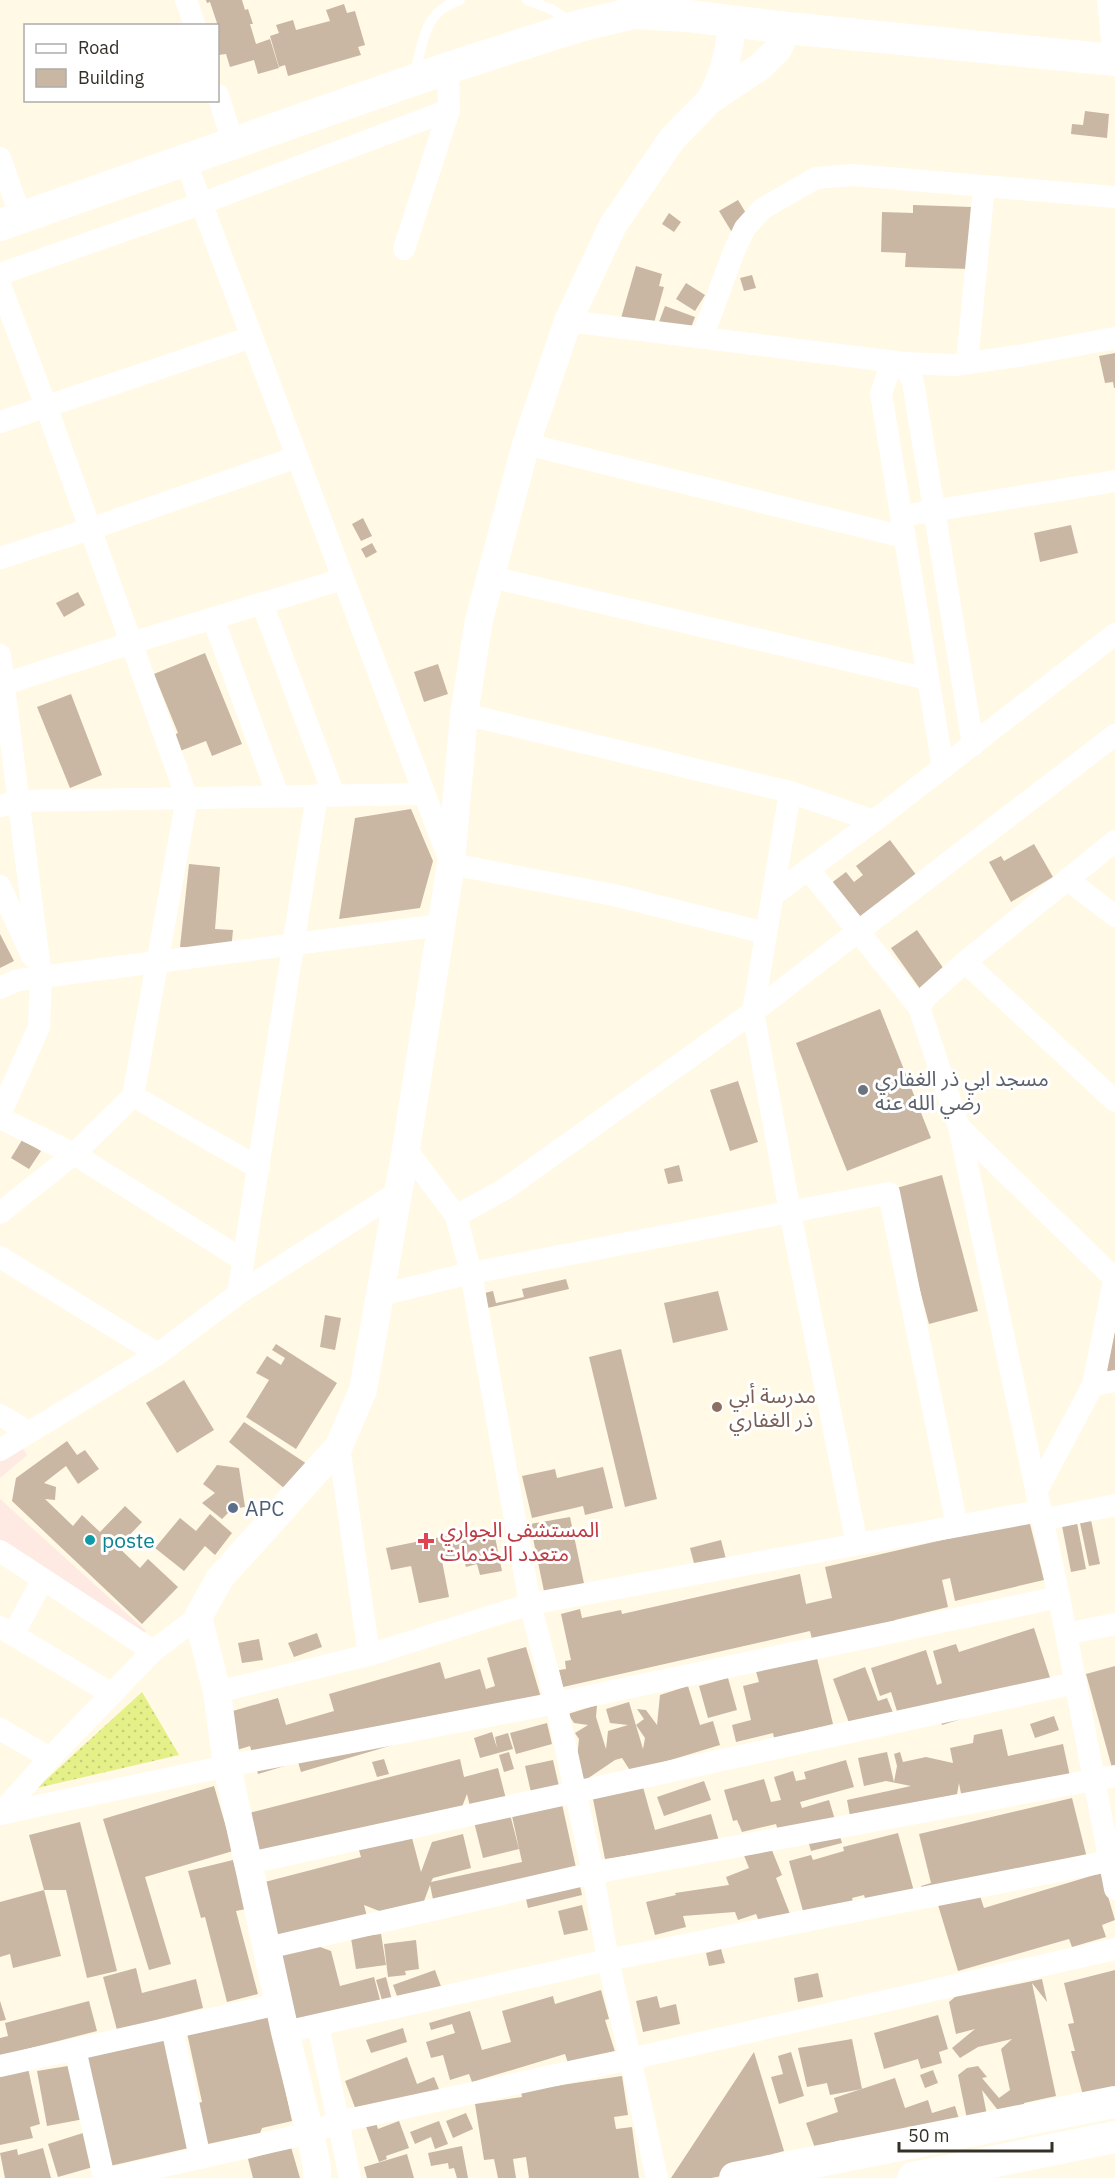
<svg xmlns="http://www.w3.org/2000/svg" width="1115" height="2178" font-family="'IBM Plex Sans','Noto Sans Arabic',sans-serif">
  <defs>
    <pattern id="garden-dots" width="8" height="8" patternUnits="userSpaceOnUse" patternTransform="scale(1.5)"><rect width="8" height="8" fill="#e5f089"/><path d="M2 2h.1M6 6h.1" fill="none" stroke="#c5ce76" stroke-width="1.8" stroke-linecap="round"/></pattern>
  </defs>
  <rect width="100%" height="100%" fill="#fff9e5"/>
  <g fill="#feeae2">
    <path d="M21,1446L27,1455L0,1478V1459Z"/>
    <path d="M0,1499L146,1631L141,1638L0,1546Z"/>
  </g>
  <path fill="url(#garden-dots)" d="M142,1692L179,1755L37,1788Z"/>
  <g fill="#c9b7a4">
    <path d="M206,0H242L245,10L248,9L253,24H250L256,44L270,39L279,68L258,74L254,60L230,67L226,54L218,55V35H219L218,26L210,2L207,3Z"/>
    <path d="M344,4L347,13L355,11L365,45L358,47L361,55L288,76L285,65L279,67L270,36L279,33L276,25L293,20L296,30L330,21L326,10Z"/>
    <path d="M1085,111L1109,114L1107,138L1071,134L1072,124L1083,125Z"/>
    <path d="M738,200L755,228L736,239L719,211Z"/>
    <path d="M913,205L972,207L970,269L905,267L906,253L881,252L882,212L913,213Z"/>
    <path d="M669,213L681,222L674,232L662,224Z"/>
    <path d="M636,266L662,274L659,286L664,287L649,341L617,332Z"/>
    <path d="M752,275L756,288L744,291L740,278Z"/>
    <path d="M686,283L705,295L695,311L676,299Z"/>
    <path d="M665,306L695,317L689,333L659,322Z"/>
    <path d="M1115,353V388H1114L1113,382L1105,383L1099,356Z"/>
    <path d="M363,518L372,536L361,541L352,524Z"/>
    <path d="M1071,525L1078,553L1040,562L1034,533Z"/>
    <path d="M372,543L377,552L366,558L361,549Z"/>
    <path d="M78,592L85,605L64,617L56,603Z"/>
    <path d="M205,653L242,744L212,756L206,741L180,751L174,735L178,733L154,674Z"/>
    <path d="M438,664L448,694L424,702L414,672Z"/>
    <path d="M71,694L102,775L70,788L37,707Z"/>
    <path d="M411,809L433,861L420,908L339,919L355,818Z"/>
    <path d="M890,840L917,876L849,926L822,890L846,872L854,882L863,875L856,866Z"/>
    <path d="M1034,844L1053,877L1011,902L989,862L1001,856L1004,861Z"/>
    <path d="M189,864L220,867L215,929L233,930L231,951L180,947Z"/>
    <path d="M917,930L948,975L923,993L891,948Z"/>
    <path d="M0,934L14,961L0,968Z"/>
    <path d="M880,1009L931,1138L847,1171L796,1043Z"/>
    <path d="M738,1081L758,1142L730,1151L710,1090Z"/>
    <path d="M22,1140L41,1151L29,1169L11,1158Z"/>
    <path d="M679,1165L683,1181L668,1184L664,1169Z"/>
    <path d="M942,1175L978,1311L929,1324L893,1189Z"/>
    <path d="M566,1279L569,1289L479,1310L476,1295L493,1291L496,1303L524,1297L522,1289Z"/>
    <path d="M718,1291L728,1330L673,1343L664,1303Z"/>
    <path d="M325,1315L341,1318L335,1350L320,1347Z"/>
    <path d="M1115,1327V1390L1112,1391L1098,1331Z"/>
    <path d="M276,1344L337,1383L296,1449L246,1417L269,1380L256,1373L267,1356L281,1365L285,1358L272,1350Z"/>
    <path d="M621,1349L657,1499L625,1507L589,1357Z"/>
    <path d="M184,1380L214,1430L177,1453L146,1403Z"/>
    <path d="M244,1422L307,1464L285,1489L229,1442Z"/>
    <path d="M67,1441L77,1455L85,1450L99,1469L78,1484L66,1466L44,1483L56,1487L55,1500L45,1499L73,1526L82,1515L100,1532L125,1506L142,1522L118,1547L140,1568L148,1559L178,1587L142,1624L12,1501L16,1478Z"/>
    <path d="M217,1465L239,1468L245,1507L232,1509L222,1519L202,1503L215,1493L203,1484Z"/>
    <path d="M603,1467L613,1508L585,1515L583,1506L532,1518L522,1476L555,1469L557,1478Z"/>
    <path d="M210,1514L232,1533L215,1555L205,1546L184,1571L155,1548L180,1518L196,1531Z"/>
    <path d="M570,1517L585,1588L545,1596L530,1524Z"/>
    <path d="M1029,1520L1044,1580L955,1601L950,1578L942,1580L948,1607L895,1620L898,1630L813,1643L810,1631L563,1687L559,1670L566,1669L565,1661L571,1660L561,1614L580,1609L582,1618L621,1610L622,1614L800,1574L806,1604L832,1598L825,1567Z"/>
    <path d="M1091,1520L1100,1564L1089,1566L1080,1523Z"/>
    <path d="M1077,1523L1086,1569L1071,1572L1062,1526Z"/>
    <path d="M484,1528L487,1539L495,1537L502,1571L480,1575L477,1564L466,1567L463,1556L442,1561L449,1597L419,1603L411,1566L391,1570L386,1548Z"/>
    <path d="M721,1540L726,1559L695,1567L690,1548Z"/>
    <path d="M1034,1628L1054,1690L942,1725L940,1719L901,1724L891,1692L880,1696L871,1668L926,1650L937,1685L942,1683L933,1651L956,1644L959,1652Z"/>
    <path d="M317,1633L322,1647L294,1657L288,1643Z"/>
    <path d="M259,1639L263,1660L242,1663L238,1643Z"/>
    <path d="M526,1647L542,1701L301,1772L298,1762L258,1774L250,1746L237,1750L226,1713L278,1698L286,1725L334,1711L329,1694L440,1662L445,1679L480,1669L486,1689L495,1686L487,1658Z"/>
    <path d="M816,1654L833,1724L774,1738L773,1733L736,1742L732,1725L751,1720L743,1686L759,1682L755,1668Z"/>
    <path d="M1115,1666V1775H1114L1086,1674Z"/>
    <path d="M865,1667L878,1701L887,1698L894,1715L852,1731L833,1679Z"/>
    <path d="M728,1678L737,1710L708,1718L699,1686Z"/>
    <path d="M688,1686L700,1725L713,1721L720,1745L631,1772L622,1758L615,1760L584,1781L577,1758L579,1739L575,1733L588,1725L574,1723L568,1714L597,1705L596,1717L606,1749L608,1731L628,1725L610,1723L606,1709L629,1702L643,1749L645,1738L636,1725L644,1719L637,1709L646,1710L657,1725L660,1695Z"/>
    <path d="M1054,1716L1059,1730L1035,1738L1030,1724Z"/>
    <path d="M547,1723L552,1744L516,1754L510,1733Z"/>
    <path d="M1002,1729L1008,1756L1063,1744L1071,1781L963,1804L959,1783L955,1806L850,1816L847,1800L911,1786L886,1781L864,1786L858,1758L887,1752L894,1782L897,1766L894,1754L900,1752L903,1762L926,1757L953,1763L950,1748L973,1743L974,1735Z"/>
    <path d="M492,1732L497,1748L495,1737L508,1733L513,1749L480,1758L474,1738Z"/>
    <path d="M509,1752L514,1769L504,1772L499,1755Z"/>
    <path d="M384,1759L389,1774L377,1777L372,1762Z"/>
    <path d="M460,1759L464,1777L498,1768L519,1849L483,1858L467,1794L454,1827L412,1838L421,1872L432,1842L463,1834L471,1868L433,1878L431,1882L522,1862L512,1816L562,1804L582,1895L528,1908L524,1890L435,1909L430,1885L415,1925L364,1905L369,1924L301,1940L331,1951L340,1986L374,1977L383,2011L300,2033L261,1883L361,1857L356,1840L262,1864L249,1813Z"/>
    <path d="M553,1760L561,1795L533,1801L525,1766Z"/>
    <path d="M846,1760L854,1787L800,1802L802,1808L829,1800L842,1843L811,1851L807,1837L782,1844L776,1824L742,1832L737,1820L733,1821L724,1790L764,1779L771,1802L781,1800L774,1777L793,1771L796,1781L806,1779L804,1772Z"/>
    <path d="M704,1781L711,1800L664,1816L657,1797Z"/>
    <path d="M214,1786L233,1851L145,1877L171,1964L149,1970L103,1819Z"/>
    <path d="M643,1787L655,1830L711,1814L719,1841L605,1859L592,1794Z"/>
    <path d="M1072,1798L1087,1858L923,1894L921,1886L931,1883L919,1834Z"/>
    <path d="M80,1822L117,1971L87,1978L66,1890H44L29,1835Z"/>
    <path d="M898,1833L915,1895L868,1908L864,1895L852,1898L857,1915L808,1929L789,1861L811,1855L813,1860L844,1851L843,1847Z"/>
    <path d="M769,1843L782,1875L776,1878L790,1914L761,1926L756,1914L738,1920L735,1912L683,1916L686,1927L655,1935L646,1902L676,1895L675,1893L729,1885L726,1877L749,1868L743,1853Z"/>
    <path d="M233,1860L246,1909L236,1911L258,1994L227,2002L205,1917L201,1918L188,1871Z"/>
    <path d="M1101,1873L1115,1920L1102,1925L1106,1937L1072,1947L1069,1939L958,1971L938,1905L979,1893L984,1908Z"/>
    <path d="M44,1890L61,1956L13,1968L10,1954L0,1957V1902Z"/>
    <path d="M582,1905L588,1930L564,1935L558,1911Z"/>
    <path d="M381,1934L386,1965L356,1969L351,1938Z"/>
    <path d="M416,1940L419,1969L405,1971L406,1975L388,1977L384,1944Z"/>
    <path d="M721,1949L725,1963L709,1966L706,1953Z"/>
    <path d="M136,1968L142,1993L196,1979L203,2008L117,2030L103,1977Z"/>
    <path d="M435,1970L446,2000L404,2015L393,1985Z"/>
    <path d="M1115,1970V2091L1084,2099L1071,2051H1075L1068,2024L1074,2023L1064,1983Z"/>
    <path d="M818,1973L823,1997L798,2002L794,1978Z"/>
    <path d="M386,1977L394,2008L385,2010L376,1980Z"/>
    <path d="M1042,1979L1047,2002L1032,1983L1056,2096L1024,2103L1026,2113L1004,2118L982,2090L987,2115L967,2119L958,2075L967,2068L978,2066L987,2077L982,2078L999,2098L1010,2090L1001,2049L1012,2039L978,2047L960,2058L952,2048L975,2029L956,2034L949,2002L955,1997Z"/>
    <path d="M601,1990L609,2019L605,2020L617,2058L571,2072L565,2054L472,2082L469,2074L450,2080L443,2055L431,2058L426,2042L455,2033L452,2024L431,2030L429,2023L470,2011L482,2050L511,2042L502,2011L553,1996L555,2004Z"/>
    <path d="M657,1996L660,2008L676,2004L680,2024L643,2032L636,2001Z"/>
    <path d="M0,2001L6,2020L0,2021Z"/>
    <path d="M89,2001L97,2031L0,2056V2038L8,2036L5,2023Z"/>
    <path d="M269,2015L292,2121L262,2128L260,2133L203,2145L194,2104L202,2102L187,2033Z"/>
    <path d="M938,2015L948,2049L939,2052L942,2063L921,2069L918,2059L884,2069L874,2033Z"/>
    <path d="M403,2028L407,2042L371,2053L366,2040Z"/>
    <path d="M167,2036L193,2147L110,2166L84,2056Z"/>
    <path d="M852,2039L862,2089L830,2095L827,2083L807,2087L798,2048Z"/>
    <path d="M754,2052L784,2151L773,2154L776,2166L711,2178H671Z"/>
    <path d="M791,2052L804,2096L779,2104L771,2077L783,2074L778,2056Z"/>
    <path d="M407,2057L417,2084L434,2077L441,2094L375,2120L378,2129L399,2121L409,2148L386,2156L387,2159L379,2162L365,2124L362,2126L345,2081Z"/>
    <path d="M74,2065L84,2119L47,2126L37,2071Z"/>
    <path d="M28,2068L40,2124L30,2127L33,2138L0,2145V2074Z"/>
    <path d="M933,2070L938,2083L925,2088L920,2075Z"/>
    <path d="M622,2076L628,2115L614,2117L616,2129L632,2127L639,2178H529L526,2157L513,2159L516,2178H498L494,2159L484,2160L475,2104L522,2097L521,2091Z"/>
    <path d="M895,2078L905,2108L928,2100L932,2113L955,2106L959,2119L846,2156L841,2140L815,2148L806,2123L838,2112L834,2098Z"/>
    <path d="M466,2113L473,2129L453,2138L446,2121Z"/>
    <path d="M439,2121L448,2144L435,2149L431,2137L415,2144L410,2132Z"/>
    <path d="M83,2133L93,2167L58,2177L48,2144Z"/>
    <path d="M462,2146L468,2178H457L454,2168L449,2169L448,2163L431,2166L428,2153Z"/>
    <path d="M291,2147L300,2178H253L248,2159Z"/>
    <path d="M43,2148L51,2178H5L0,2153L17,2149L18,2155Z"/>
    <path d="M407,2154L414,2178H367L364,2167Z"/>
  </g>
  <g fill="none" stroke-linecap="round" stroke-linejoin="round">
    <g stroke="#fff" stroke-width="10">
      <path d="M527,0L551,9L573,23"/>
      <path d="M415,73C423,41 424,11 460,0"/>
    </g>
    <g stroke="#fff" stroke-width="22">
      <path d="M186,0L195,26"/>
      <path d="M1108,0L1114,60"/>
      <path d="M218,95L233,143"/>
      <path d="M0,158L21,218"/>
      <path d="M185,160L451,864L614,895L766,933"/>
      <path d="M404,249L449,110L448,68"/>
      <path d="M0,274L200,204L449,110"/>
      <path d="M0,285L46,406L187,798L133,1096L74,1154L0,1213"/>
      <path d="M568,321L904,363L955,365L1018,356L1115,338"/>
      <path d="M702,338L734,251L745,228L762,209L816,178L853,175L1115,197"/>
      <path d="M967,363L984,186"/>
      <path d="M0,422L252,337"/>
      <path d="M526,444L904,537"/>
      <path d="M901,516L1115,481"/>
      <path d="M0,558L90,529L297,457"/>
      <path d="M491,577L928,679"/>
      <path d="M262,603L334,795"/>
      <path d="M213,618L278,796"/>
      <path d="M0,655L41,977L39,1027L0,1114"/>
      <path d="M4,684L131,643L343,579"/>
      <path d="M464,714L790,792L874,821"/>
      <path d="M943,768L881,394L888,373L904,363L913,382L973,745"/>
      <path d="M790,792L753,1012L790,1212L857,1544"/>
      <path d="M0,806L19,801L424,794"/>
      <path d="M809,870L919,1007L959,1127L1059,1597L1115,1889"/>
      <path d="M1068,880L1115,916"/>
      <path d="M0,886L32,956"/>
      <path d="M772,896L874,821L1115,634"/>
      <path d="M965,962L1115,1101"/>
      <path d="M0,988L18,980L441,925"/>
      <path d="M919,1007L928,995L965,962L1115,841"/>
      <path d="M133,1096L259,1168"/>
      <path d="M0,1118L74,1154L243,1260"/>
      <path d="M959,1127L1115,1279"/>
      <path d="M406,1149L456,1216L471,1273L530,1604L556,1703L593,1873L608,1960L657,2178"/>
      <path d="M456,1216L505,1189L753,1012L1115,735"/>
      <path d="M0,1257L158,1354"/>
      <path d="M238,1294L317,795"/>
      <path d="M380,1295L471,1273L889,1193L957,1526"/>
      <path d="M1093,1385L1115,1381"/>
      <path d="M0,1415L28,1432"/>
      <path d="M339,1446L369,1655"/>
      <path d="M0,1450L158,1354L238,1294L398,1192"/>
      <path d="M1036,1492L1093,1385L1115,1276"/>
      <path d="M1042,1520L1115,1505"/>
      <path d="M0,1551L153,1651"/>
      <path d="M0,1627L112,1694"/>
      <path d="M1066,1634L1115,1624"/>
      <path d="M13,1635L43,1579"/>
      <path d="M217,1692L369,1655L530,1604L1040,1511"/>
      <path d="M0,1729L50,1758"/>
      <path d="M0,1814L227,1766L556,1703L1059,1597"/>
      <path d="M0,1814L50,1758L153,1651L198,1617"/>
      <path d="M249,1863L1076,1683"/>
      <path d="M267,1948L593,1873L1115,1776"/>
      <path d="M318,2025L350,2178"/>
      <path d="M172,2028L200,2158"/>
      <path d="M285,2032L608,1960L1109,1861"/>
      <path d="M75,2049L104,2178"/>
      <path d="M0,2066L279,2004"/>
      <path d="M111,2178L310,2133L338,2122L630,2059L1115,1949"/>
    </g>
    <g stroke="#fff" stroke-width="28">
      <path d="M710,100C724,74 730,51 732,22"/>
      <path d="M317,2178V2167L310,2133L285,2032L227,1766L217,1692L198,1617L220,1578L339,1446L363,1390L406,1149L451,864L464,714L479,620L526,444L568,321L613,225L672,139L710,100L761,66L778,49L787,28"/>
    </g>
    <g stroke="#fff" stroke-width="32">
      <path d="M0,225L448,68L579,26L634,13L688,16L787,28L1115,60"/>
      <path d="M735,2178L1115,2102"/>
      <path d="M913,2178L1115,2137"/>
    </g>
  </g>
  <circle fill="#6b7280" stroke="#fff" stroke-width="2" cx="863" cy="1090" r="6"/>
  <circle fill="#8d6e63" stroke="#fff" stroke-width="2" cx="717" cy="1407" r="6"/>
  <circle fill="#5c6f8a" stroke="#fff" stroke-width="2" cx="233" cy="1508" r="6"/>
  <circle fill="#0f9aa8" stroke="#fff" stroke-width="2" cx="90" cy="1540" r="6"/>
  <path fill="#e0444e" stroke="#fff" stroke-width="2" d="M423 1532h6v6h6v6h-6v6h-6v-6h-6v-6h6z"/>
  <g text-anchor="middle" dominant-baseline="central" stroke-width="6" stroke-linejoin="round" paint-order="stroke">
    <g font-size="21" fill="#5b616d" stroke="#fff" text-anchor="start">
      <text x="875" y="1078">مسجد ابي ذر الغفاري<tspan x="875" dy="24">رضي الله عنه</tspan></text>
    </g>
    <g font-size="21" fill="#785e54" stroke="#fff" text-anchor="start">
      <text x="729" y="1395">مدرسة أبي<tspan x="729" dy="24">ذر الغفاري</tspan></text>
    </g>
    <g font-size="21" fill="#4e5e75" stroke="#fff" text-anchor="start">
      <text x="245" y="1508">APC</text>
    </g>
    <g font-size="21" fill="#be3a42" stroke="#fff" text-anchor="start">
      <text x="440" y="1529">المستشفى الجواري<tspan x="440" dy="24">متعدد الخدمات</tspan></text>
    </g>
    <g font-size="21" fill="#0d838f" stroke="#fff" text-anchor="start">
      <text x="102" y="1540">poste</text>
    </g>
  </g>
  <rect x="24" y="24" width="195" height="78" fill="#ffffff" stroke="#adaca9" stroke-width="1.5"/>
  <rect x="36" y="44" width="30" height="9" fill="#ffffff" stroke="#adaca9" stroke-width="1.5"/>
  <text x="78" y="54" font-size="18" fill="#333027">Road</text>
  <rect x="36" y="69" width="30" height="18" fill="#c9b7a4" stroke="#adaca9" stroke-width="1.5"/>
  <text x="78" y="84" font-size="18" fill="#333027">Building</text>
  <path d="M899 2142v9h153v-9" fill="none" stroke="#333027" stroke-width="3"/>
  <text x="908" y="2142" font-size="18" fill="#333027" stroke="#ffffff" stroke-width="4.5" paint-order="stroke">50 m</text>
</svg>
